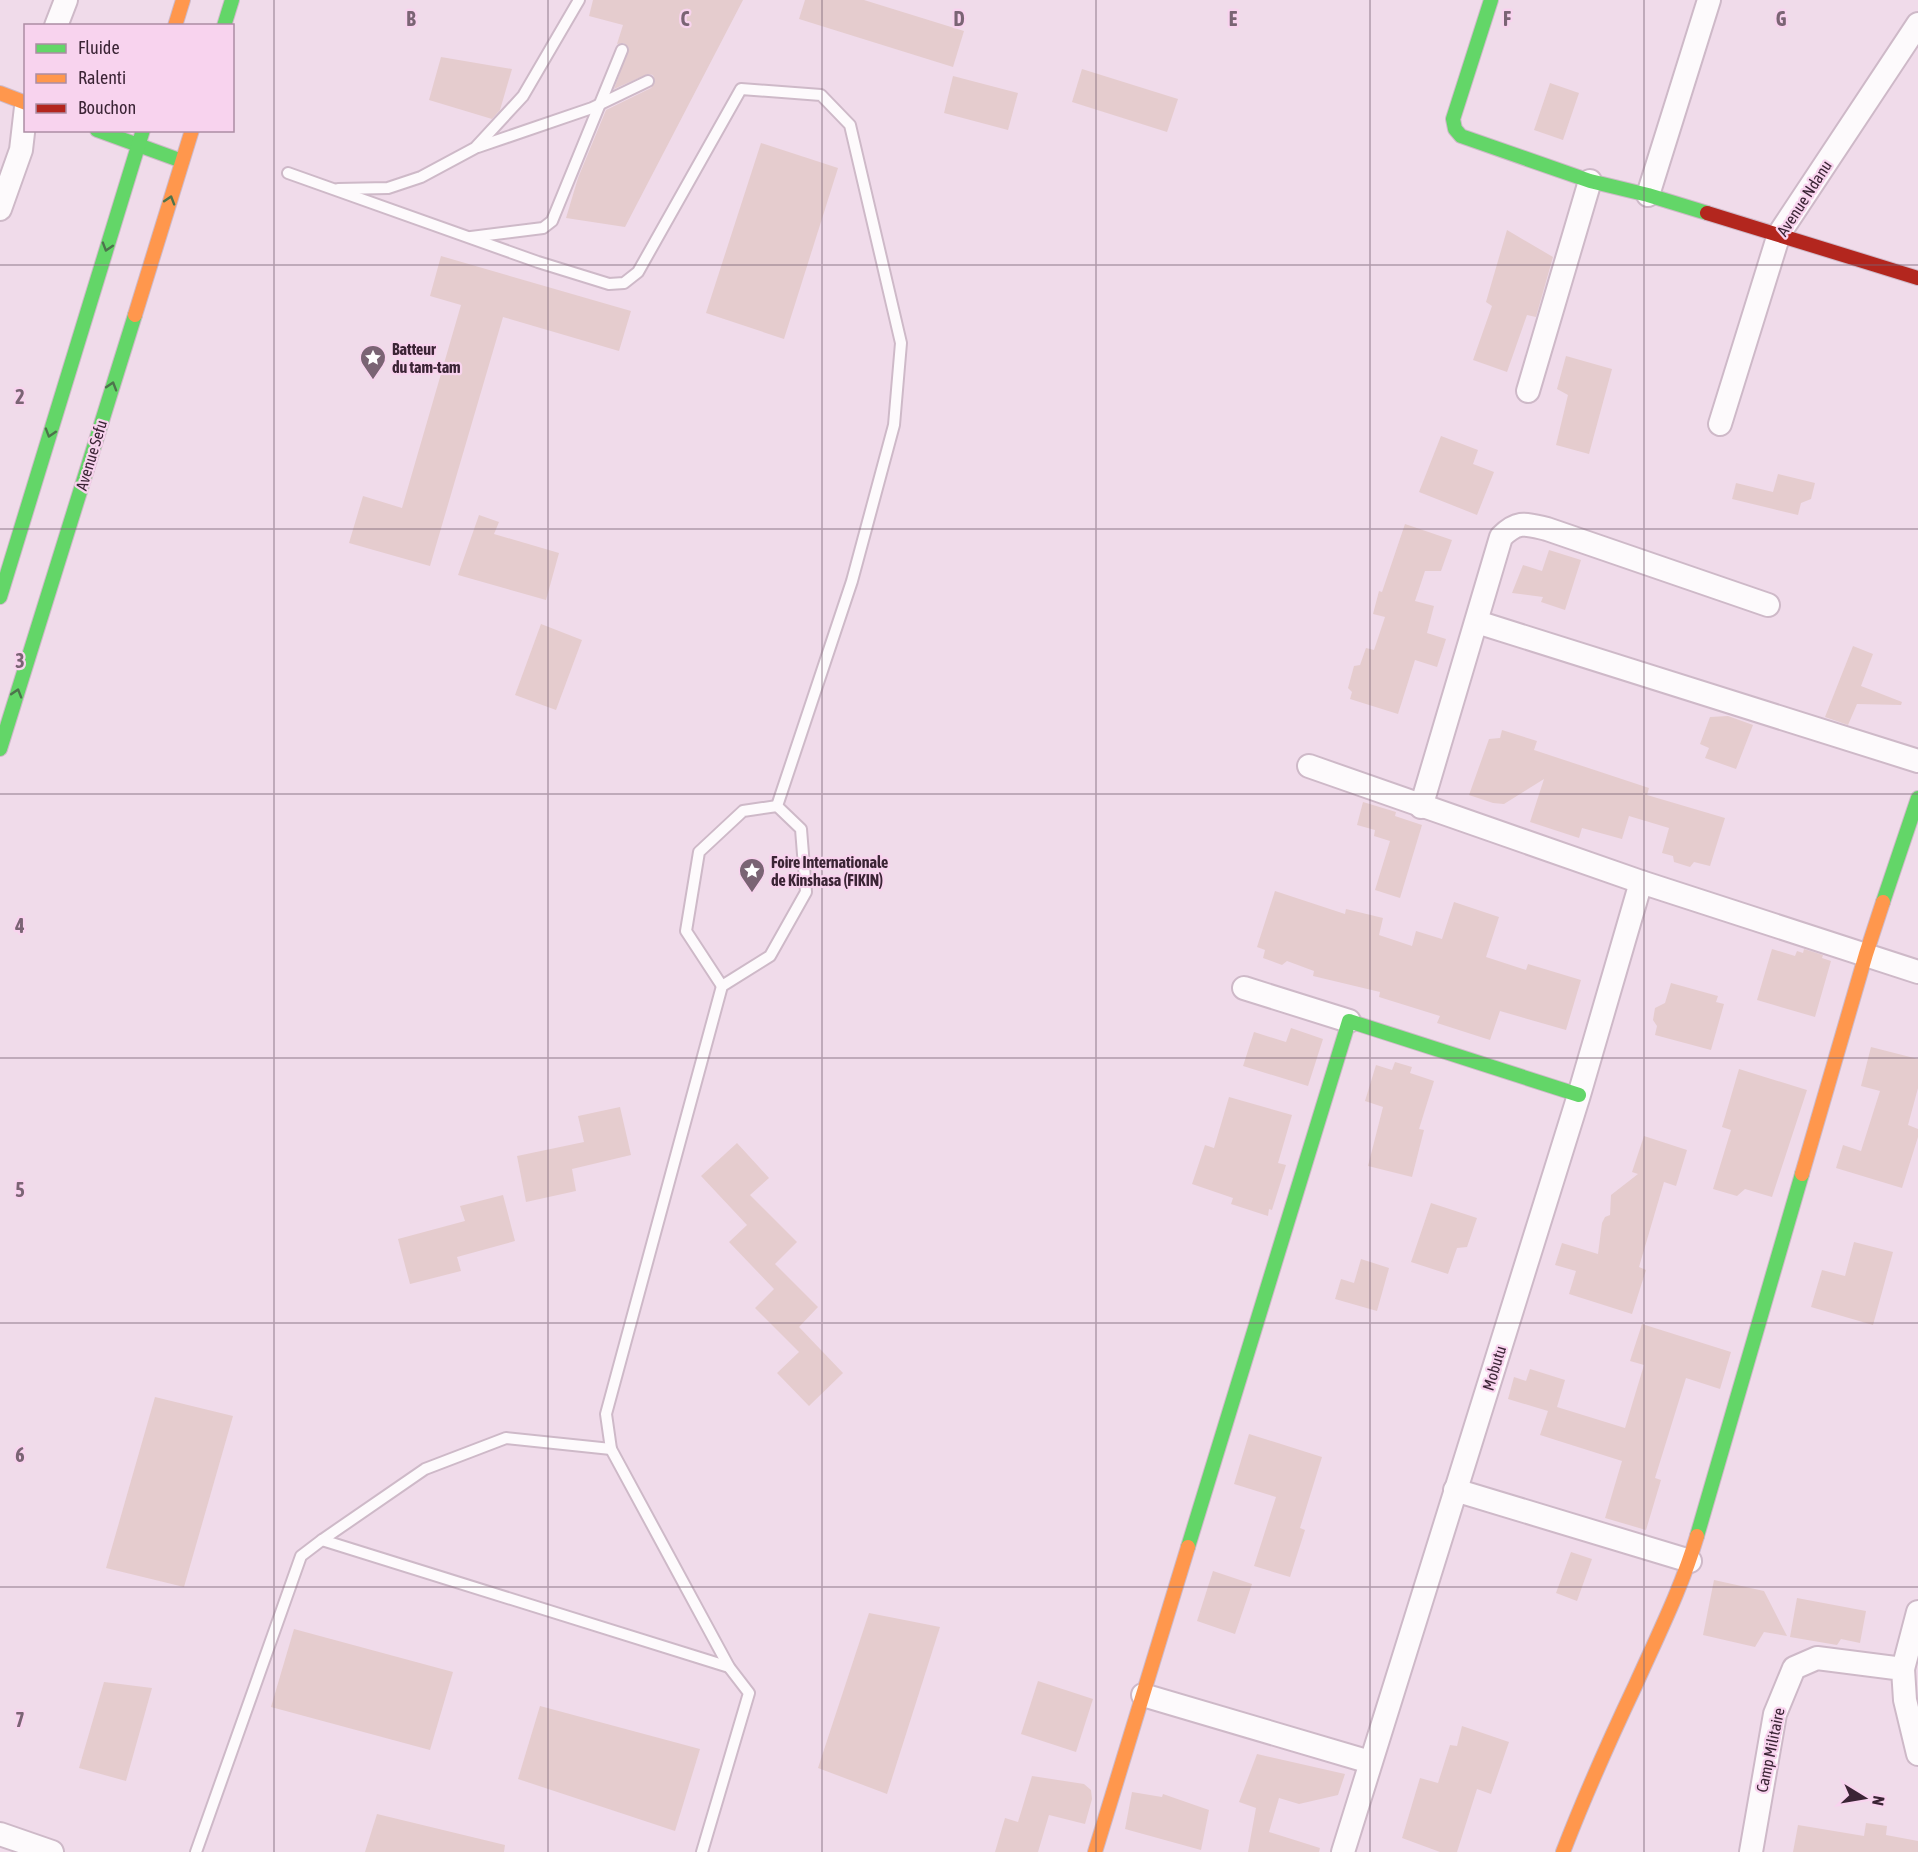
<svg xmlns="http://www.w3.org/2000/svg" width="1918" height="1852" font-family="'Asap Condensed',sans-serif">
  <rect width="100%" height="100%" fill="#f0dbea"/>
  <g fill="#e5ccce">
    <path d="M593,0H743L625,227L566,218L578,178L606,110L651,88L655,82L653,75L648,74L614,89L629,48L624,43L617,44L623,25L589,16Z"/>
    <path d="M805,0H864L964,31L953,67L799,19Z"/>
    <path d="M441,57L512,69L500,110L492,119L429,100Z"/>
    <path d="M1082,69L1178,99L1167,132L1072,102Z"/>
    <path d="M953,76L1018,93L1008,130L944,113Z"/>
    <path d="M1550,83L1579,93L1563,140L1534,130Z"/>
    <path d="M761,143L838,168L784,339L706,313Z"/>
    <path d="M1507,230L1553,257L1536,317L1527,315L1507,372L1473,360L1492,306L1486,302Z"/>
    <path d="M441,256L631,311L619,351L503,317L430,566L349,543L363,496L402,508L461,305L430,296Z"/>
    <path d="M1566,356L1612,369L1589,454L1556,445L1568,395L1557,389Z"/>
    <path d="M1441,436L1478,450L1473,464L1494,472L1477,515L1419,492Z"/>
    <path d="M1778,474L1815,483L1811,499L1801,503L1798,515L1732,499L1736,483L1773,492Z"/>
    <path d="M479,515L499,522L494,534L559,553L546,600L458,575Z"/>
    <path d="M1405,524L1452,540L1441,571H1425L1415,601L1434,606L1427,633L1446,639L1437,667L1415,660L1398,714L1350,699L1352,692L1348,688L1354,666L1360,665L1366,648L1374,650L1385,617L1373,614L1379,591L1382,592Z"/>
    <path d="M1549,550L1581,560L1565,610L1541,602L1543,597L1512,593L1523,565L1542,571Z"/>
    <path d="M541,624L582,640L556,710L515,695Z"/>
    <path d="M1853,646L1873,654L1861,686L1902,702L1901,705L1857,704L1848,725L1825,717Z"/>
    <path d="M1728,716L1753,725L1736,769L1705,758L1709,748L1700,744L1710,717Z"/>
    <path d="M1502,730L1537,741L1534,750L1649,788L1647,795L1725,818L1710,866L1694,862L1690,867L1674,862L1673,856L1662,853L1669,828L1629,816L1622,839L1582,828L1579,838L1530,822L1544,779L1504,804L1493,803L1469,795L1489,739L1500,738Z"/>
    <path d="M1363,802L1396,812L1395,816L1422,825L1400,898L1375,890L1390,841L1374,836L1375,830L1357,825Z"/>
    <path d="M1275,891L1345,914L1346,909L1383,918L1379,935L1412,946L1416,931L1442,939L1454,902L1499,917L1486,957L1526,970L1528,964L1581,980L1566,1030L1500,1011L1490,1040L1437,1023L1440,1016L1379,997L1380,992L1313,976L1314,971L1287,961L1282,965L1263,958L1265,950L1257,947Z"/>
    <path d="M1772,949L1795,956L1797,951L1803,953L1804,949L1823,955L1822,958L1831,961L1815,1017L1757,1000Z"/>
    <path d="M1671,983L1718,996L1716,1002L1724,1004L1711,1050L1655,1035L1657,1026L1653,1020L1655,1008L1665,1003Z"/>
    <path d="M1291,1028L1323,1039L1308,1086L1243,1066L1254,1032L1286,1042Z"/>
    <path d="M1871,1047L1918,1059V1088L1908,1125L1918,1129V1137L1902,1188L1836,1168L1843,1145L1861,1151L1880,1091L1861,1086Z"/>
    <path d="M1395,1062L1412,1067L1410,1073L1434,1081L1419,1129L1424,1130L1412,1177L1368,1166L1383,1107L1365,1101L1376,1065L1392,1070Z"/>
    <path d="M1739,1069L1807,1090L1772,1197L1745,1189L1737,1196L1713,1189L1731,1130L1722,1127Z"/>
    <path d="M1229,1097L1292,1115L1278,1163L1286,1165L1272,1210L1269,1209L1268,1216L1231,1204L1233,1198L1192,1184L1205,1145L1214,1148Z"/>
    <path d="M620,1107L631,1155L572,1169L576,1191L526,1202L517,1156L584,1142L578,1116Z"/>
    <path d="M1644,1136L1687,1150L1676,1186L1664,1182L1639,1267L1646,1270L1632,1314L1569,1294L1576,1271L1555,1265L1562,1243L1598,1254L1602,1223L1605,1217L1610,1215L1611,1195L1638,1174L1632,1172Z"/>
    <path d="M737,1143L769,1178L750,1195L797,1242L775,1264L818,1307L799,1327L843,1373L809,1406L777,1373L799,1352L755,1308L774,1289L729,1242L747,1225L701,1176Z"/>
    <path d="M503,1195L515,1241L457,1257L461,1271L410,1284L398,1239L465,1221L460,1206Z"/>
    <path d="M1431,1203L1477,1218L1467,1247L1457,1248L1448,1274L1411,1262Z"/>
    <path d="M1854,1242L1893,1252L1873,1325L1811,1307L1822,1270L1845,1276Z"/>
    <path d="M1361,1259L1389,1268L1377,1311L1335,1299L1341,1279L1354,1283Z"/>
    <path d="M1642,1324L1731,1352L1720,1389L1686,1378L1655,1478L1661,1480L1646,1530L1605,1518L1622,1461L1540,1435L1548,1411L1508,1399L1514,1377L1526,1381L1530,1369L1565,1380L1557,1407L1625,1428L1644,1365L1630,1361Z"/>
    <path d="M155,1397L233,1416L184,1587L106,1568Z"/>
    <path d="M1249,1434L1322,1457L1300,1528L1305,1530L1290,1577L1254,1566L1276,1497L1234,1484Z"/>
    <path d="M1571,1552L1592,1559L1577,1601L1556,1593Z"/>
    <path d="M1213,1571L1252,1584L1235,1634L1197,1621Z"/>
    <path d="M1714,1580L1764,1591L1787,1636L1764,1632L1755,1647L1703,1635Z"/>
    <path d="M1797,1598L1866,1611L1860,1643L1841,1639L1837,1645L1790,1637Z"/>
    <path d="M869,1613L940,1627L887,1794L818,1768Z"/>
    <path d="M294,1629L453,1672L430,1750L271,1707Z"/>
    <path d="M1038,1681L1093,1699L1076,1752L1021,1734Z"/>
    <path d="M104,1682L152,1688L126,1781L79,1768Z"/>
    <path d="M540,1706L700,1749L675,1831L518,1779Z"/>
    <path d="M1462,1726L1509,1742L1491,1794L1477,1789L1457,1852H1440L1402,1838L1420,1778L1438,1783L1450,1745L1457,1746Z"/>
    <path d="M1257,1754L1345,1774L1338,1795L1299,1804L1279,1798L1269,1832L1320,1848L1319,1852H1248L1256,1808L1239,1802Z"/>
    <path d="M1032,1776L1084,1784L1091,1790L1092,1799L1085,1824L1049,1815L1038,1852H995L1005,1818L1018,1822Z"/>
    <path d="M1132,1792L1162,1797L1163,1794L1209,1810L1201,1850L1125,1829Z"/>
    <path d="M377,1814L505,1845L504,1852H365Z"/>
    <path d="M1866,1823L1887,1826L1886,1835L1918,1841V1852H1793L1798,1825L1864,1836Z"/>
  </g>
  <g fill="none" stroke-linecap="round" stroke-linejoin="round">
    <defs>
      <g id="lane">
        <path d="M478,147L592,108L648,81"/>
        <path d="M288,173L538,262L609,284L624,283L638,272L741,89L821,95L850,125L901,343L894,425L852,581L777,806"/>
        <path d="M338,189L388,188L421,177L475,148L523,96L579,0"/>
        <path d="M471,237L543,228L552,221L622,50"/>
        <path d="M722,986L686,931L699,852L743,811L777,806"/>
        <path d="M322,1540L425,1469L506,1438L611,1449"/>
        <path d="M196,1852L301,1556L322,1540L729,1667"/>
        <path d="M702,1852L749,1693L729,1667L611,1449L606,1414L722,986L770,956L806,892L801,829L777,806"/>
      </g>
      <g id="street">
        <path d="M56,26L66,0"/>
        <path d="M1648,195L1709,0"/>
        <path d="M0,209L21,150L26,107"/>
        <path d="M1528,391L1590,181"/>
        <path d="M1720,424L1779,234L1918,24"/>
        <path d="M1477,622L1918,761"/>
        <path d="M1309,766L1641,882L1918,972"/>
        <path d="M1421,807L1501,537C1518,520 1526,524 1547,529L1768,605"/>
        <path d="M1244,988L1349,1021"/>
        <path d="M1455,1490L1690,1561"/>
        <path d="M1903,1669L1918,1612"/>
        <path d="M1143,1695L1370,1762"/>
        <path d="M0,1834L52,1852"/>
        <path d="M1343,1852L1579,1095L1641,882"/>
        <path d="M1751,1852L1775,1714L1794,1668L1817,1658L1903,1669L1905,1700L1918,1754"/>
      </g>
      <g id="fast">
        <path d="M1491,0L1453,119L1455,129L1461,136L1590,181L1648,195L1707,213"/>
        <path d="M224,26L232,0"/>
        <path d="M97,130L182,161"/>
        <path d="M0,597L143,130"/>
        <path d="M0,749L135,315"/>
        <path d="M1883,902L1918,798"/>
        <path d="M1697,1536L1802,1174"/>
        <path d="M1188,1547L1349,1021L1579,1095"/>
      </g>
      <g id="slow">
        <path d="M175,26L183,0"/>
        <path d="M0,93L26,103"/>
        <path d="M135,315L192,130"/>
        <path d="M1802,1174L1866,954L1883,902"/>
        <path d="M1095,1852L1188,1547"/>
        <path d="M1563,1852C1585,1795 1610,1739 1636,1684C1658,1635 1682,1587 1697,1536"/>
      </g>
      <path id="jam" d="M1707,213L1918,278"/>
    </defs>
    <use href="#lane" stroke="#ceb9c8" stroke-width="14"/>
    <use href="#street" stroke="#ceb9c8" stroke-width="26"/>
    <use href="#fast" stroke="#ceb9c8" stroke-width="16"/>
    <use href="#slow" stroke="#ceb9c8" stroke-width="16"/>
    <use href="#jam" stroke="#ceb9c8" stroke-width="16"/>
    <use href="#lane" stroke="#fdfafc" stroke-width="10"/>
    <use href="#street" stroke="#fdfafc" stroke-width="22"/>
    <use href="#fast" stroke="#63d668" stroke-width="14"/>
    <use href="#slow" stroke="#ff974d" stroke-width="14"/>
    <use href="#jam" stroke="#b3261e" stroke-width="14"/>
  </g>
  <defs><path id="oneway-chevron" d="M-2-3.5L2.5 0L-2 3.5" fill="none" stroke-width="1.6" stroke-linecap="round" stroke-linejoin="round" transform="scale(1.5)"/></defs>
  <g stroke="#4d744c">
    <use href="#oneway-chevron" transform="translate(170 200) rotate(-73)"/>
    <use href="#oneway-chevron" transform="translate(107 247) rotate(107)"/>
    <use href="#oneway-chevron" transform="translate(112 386) rotate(-73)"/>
    <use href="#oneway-chevron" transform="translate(50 433) rotate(107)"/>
    <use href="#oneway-chevron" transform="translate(17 693) rotate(-73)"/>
  </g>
  <path fill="none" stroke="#7a6474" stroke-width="1.5" stroke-opacity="0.55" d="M274,0V1852M548,0V1852M822,0V1852M1096,0V1852M1370,0V1852M1644,0V1852M0,265H1918M0,529H1918M0,794H1918M0,1058H1918M0,1323H1918M0,1587H1918"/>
  <defs>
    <symbol id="sight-pin" viewBox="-11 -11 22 30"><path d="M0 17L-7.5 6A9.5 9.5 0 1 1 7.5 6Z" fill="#7a6474" stroke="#f8d3ee"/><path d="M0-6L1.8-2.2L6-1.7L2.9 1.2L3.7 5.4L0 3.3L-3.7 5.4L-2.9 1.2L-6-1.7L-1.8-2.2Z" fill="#fff"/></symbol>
  </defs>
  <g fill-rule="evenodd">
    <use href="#sight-pin" x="358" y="343" width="30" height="40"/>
    <use href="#sight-pin" x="737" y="856" width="30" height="40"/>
  </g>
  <g text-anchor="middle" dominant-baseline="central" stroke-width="4.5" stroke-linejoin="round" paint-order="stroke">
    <g font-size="16" fill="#3b2435" stroke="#f8d3ee">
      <text transform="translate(1804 198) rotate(-57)">Avenue Ndanu</text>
      <text transform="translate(91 455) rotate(-73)">Avenue Sefu</text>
      <text transform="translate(1494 1368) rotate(-73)">Mobutu</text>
      <text transform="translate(1770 1750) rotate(-78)">Camp Militaire</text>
    </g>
    <g font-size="16" font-weight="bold" fill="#3b2435" stroke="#f8d3ee" text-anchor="start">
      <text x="392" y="349">Batteur<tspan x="392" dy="18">du tam-tam</tspan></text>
      <text x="771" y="862">Foire Internationale<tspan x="771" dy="18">de Kinshasa (FIKIN)</tspan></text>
    </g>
  </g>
  <g font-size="20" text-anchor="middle" font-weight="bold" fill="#7a6474" stroke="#f8d3ee" stroke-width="4.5" stroke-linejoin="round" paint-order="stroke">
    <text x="411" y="26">B</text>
    <text x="685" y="26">C</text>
    <text x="959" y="26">D</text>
    <text x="1233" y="26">E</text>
    <text x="1507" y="26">F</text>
    <text x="1781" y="26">G</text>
    <text x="20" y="404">2</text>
    <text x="20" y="668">3</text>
    <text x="20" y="933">4</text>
    <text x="20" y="1197">5</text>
    <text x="20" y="1462">6</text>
    <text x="20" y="1727">7</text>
  </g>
  <rect x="24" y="24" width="210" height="108" fill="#f8d3ee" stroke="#ac8da4" stroke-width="1.5"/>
  <rect x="36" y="44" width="30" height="9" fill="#63d668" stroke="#ac8da4" stroke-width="1.5"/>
  <text x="78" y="54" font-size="18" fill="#3b2435">Fluide</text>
  <rect x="36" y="74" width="30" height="9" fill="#ff974d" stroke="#ac8da4" stroke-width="1.5"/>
  <text x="78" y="84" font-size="18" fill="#3b2435">Ralenti</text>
  <rect x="36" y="104" width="30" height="9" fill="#b3261e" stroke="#ac8da4" stroke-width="1.5"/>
  <text x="78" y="114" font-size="18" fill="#3b2435">Bouchon</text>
  <g transform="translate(1864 1798) rotate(101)" stroke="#f8d3ee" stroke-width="4.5" paint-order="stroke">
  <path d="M0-4.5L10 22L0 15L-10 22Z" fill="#3b2435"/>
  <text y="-9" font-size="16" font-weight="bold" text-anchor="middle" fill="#3b2435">N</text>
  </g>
</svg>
